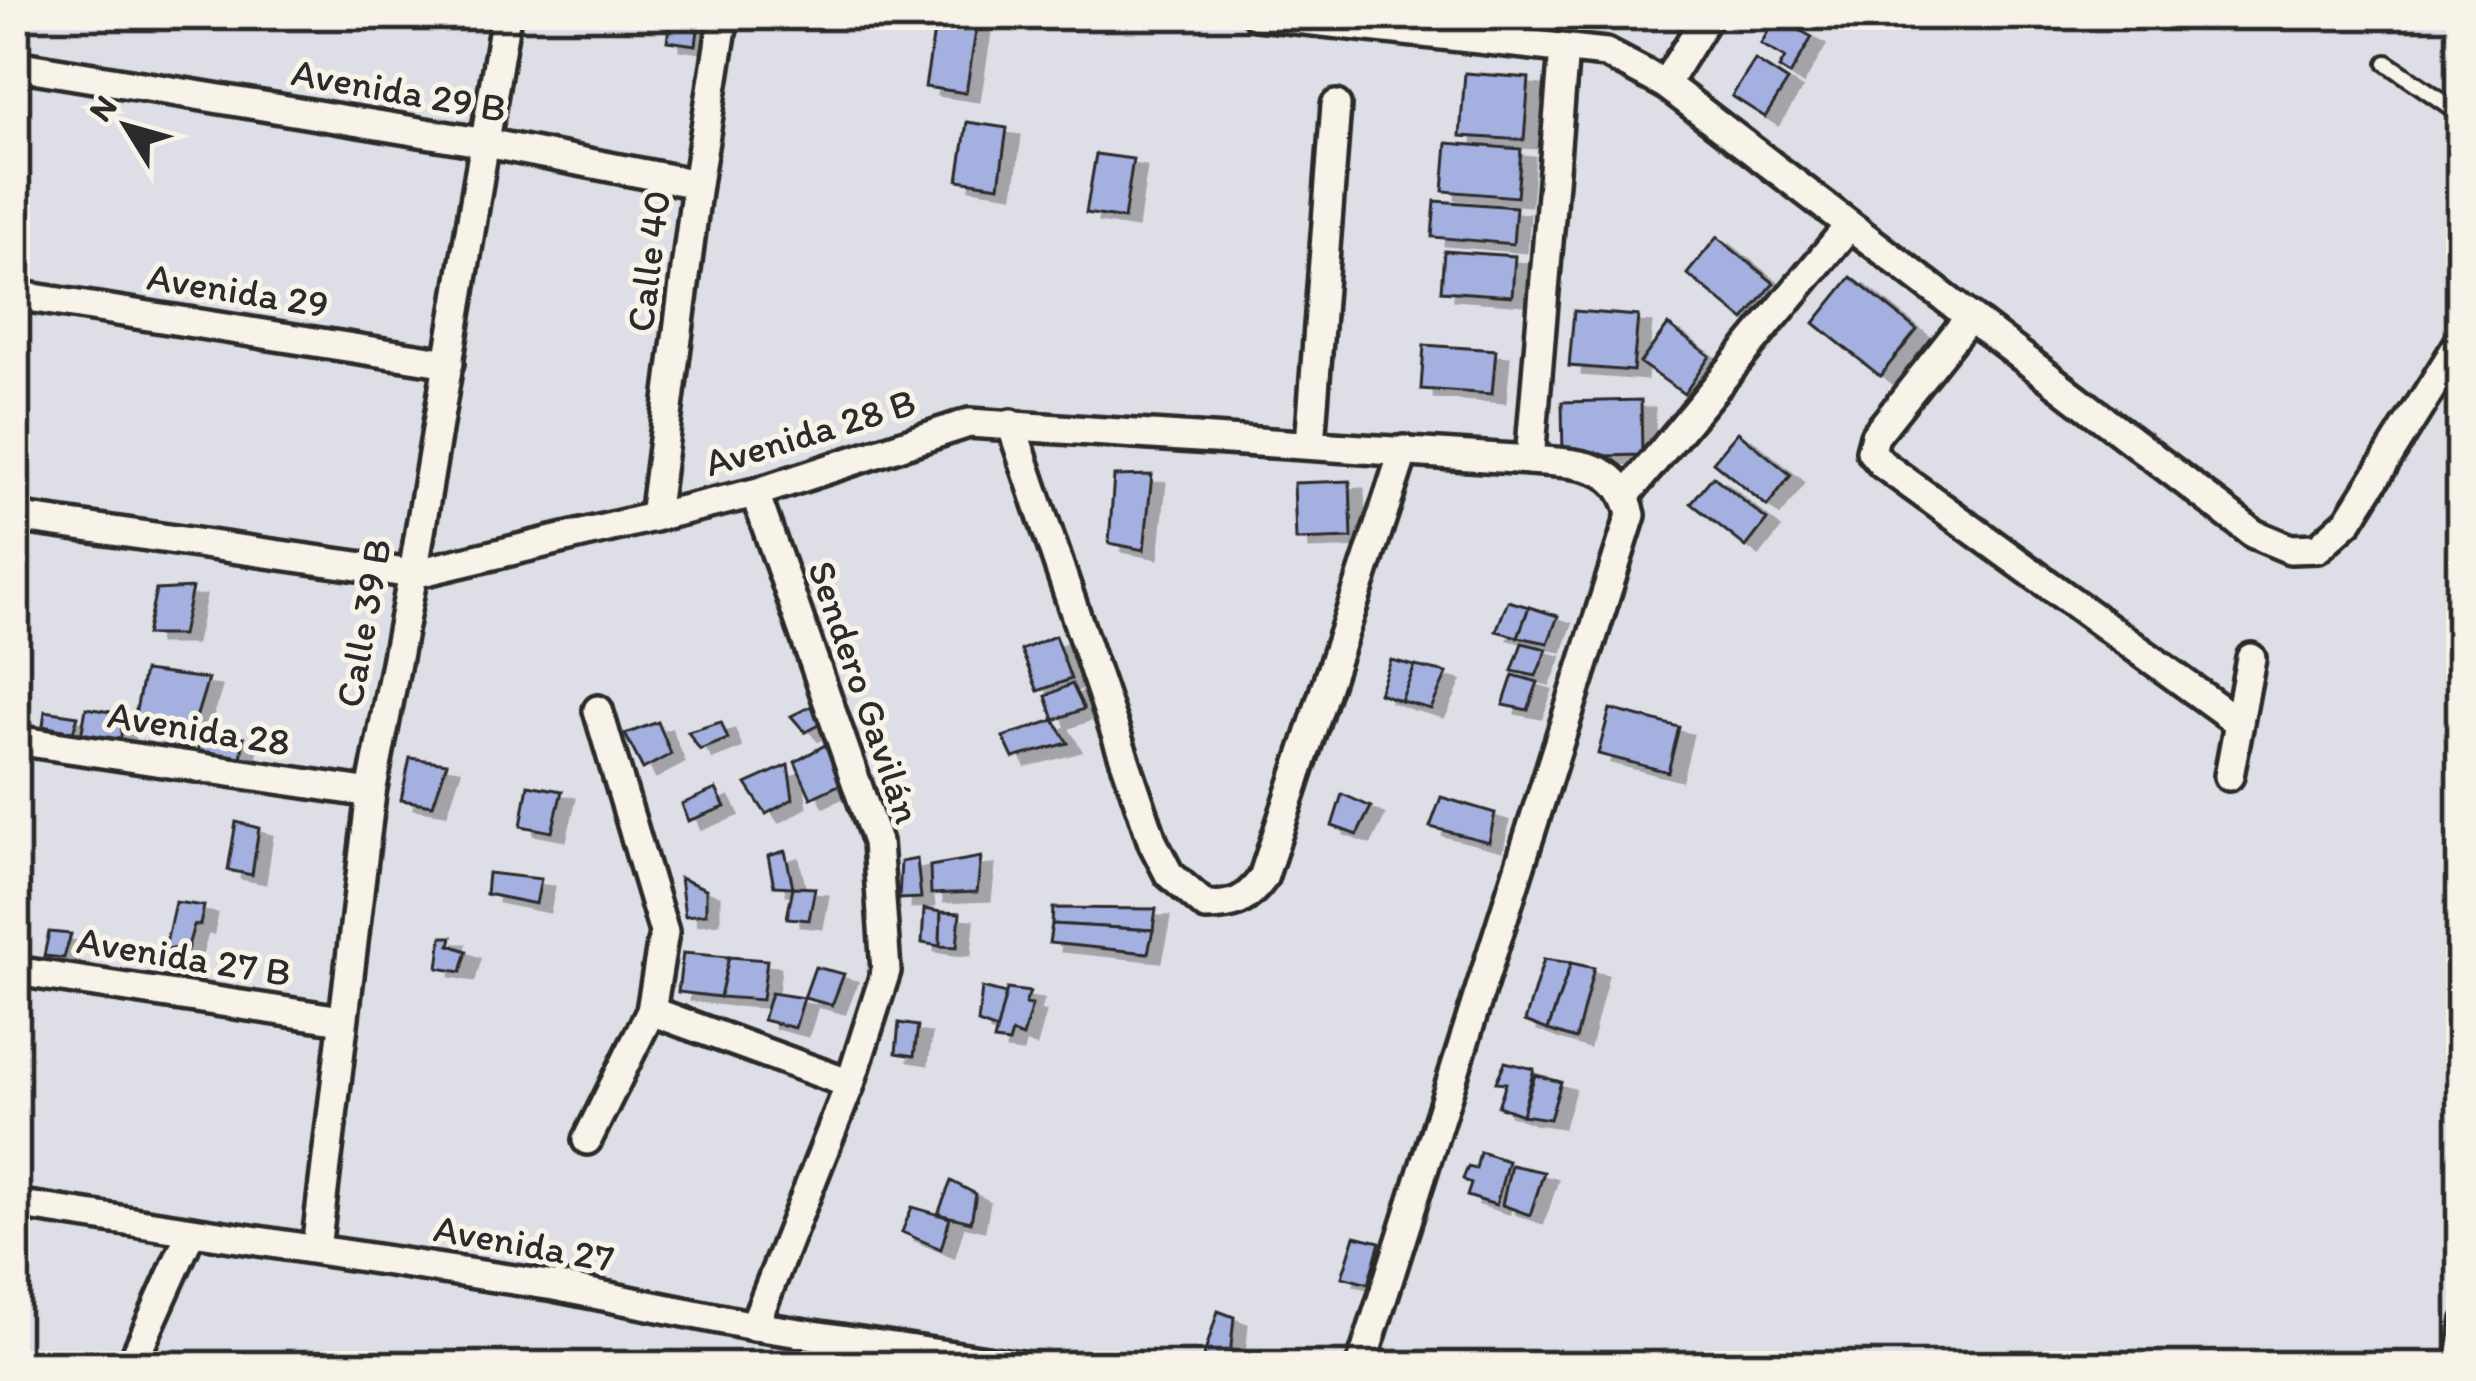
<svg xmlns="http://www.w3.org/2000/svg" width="2476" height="1381" font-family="Itim,sans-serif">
  <defs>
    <filter id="shadow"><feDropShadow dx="13" dy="8" stdDeviation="0" flood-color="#0004"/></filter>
  </defs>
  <rect width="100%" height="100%" fill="#dedfe6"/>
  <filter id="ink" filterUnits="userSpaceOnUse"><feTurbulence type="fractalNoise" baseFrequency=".00833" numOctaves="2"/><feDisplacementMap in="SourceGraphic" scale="24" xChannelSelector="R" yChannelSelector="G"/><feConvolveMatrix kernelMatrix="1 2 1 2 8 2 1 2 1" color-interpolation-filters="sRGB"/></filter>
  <g filter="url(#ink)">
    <g fill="#a4b0e0" stroke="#2b2b2b" stroke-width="3" filter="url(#shadow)">
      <path d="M671,15H700L696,45L667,41Z"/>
      <path d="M1776,17L1812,37L1790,75L1779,68L1785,58L1761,44Z"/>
      <path d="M936,19L977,25L966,93L925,87Z"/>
      <path d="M1755,60L1788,81L1765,117L1732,96Z"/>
      <path d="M1465,73L1529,78L1524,140L1460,136Z"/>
      <path d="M967,122L1007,128L999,186L958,180Z"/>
      <path d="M1447,143L1521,149L1517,197L1443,191Z"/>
      <path d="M1096,154L1133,159L1124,219L1086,213Z"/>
      <path d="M1435,201L1516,207L1513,244L1432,237Z"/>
      <path d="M1717,237L1774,283L1744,320L1687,274Z"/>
      <path d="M1444,251L1515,256L1512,296L1441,291Z"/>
      <path d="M1851,277L1917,330L1880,376L1814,323Z"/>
      <path d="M1574,311L1638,316L1633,371L1569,366Z"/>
      <path d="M1668,325L1710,356L1684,394L1640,363Z"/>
      <path d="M1424,345L1496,350L1492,394L1421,389Z"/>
      <path d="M1641,400L1642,455L1563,457L1562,402Z"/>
      <path d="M1738,432L1791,475L1767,506L1713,462Z"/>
      <path d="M1152,475L1144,550L1109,543L1114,476Z"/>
      <path d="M1713,476L1767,520L1746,547L1691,503Z"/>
      <path d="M1350,481L1352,538L1296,540L1294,483Z"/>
      <path d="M192,588L182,635H146L156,590Z"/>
      <path d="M1508,601L1529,607L1518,637L1496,631Z"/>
      <path d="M1529,607L1558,616L1548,643L1518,637Z"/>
      <path d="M1055,636L1071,679L1038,691L1021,650Z"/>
      <path d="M1522,643L1547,649L1536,676L1512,671Z"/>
      <path d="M1391,660L1415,666L1401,701L1379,693Z"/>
      <path d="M1415,666L1447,673L1431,709L1401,701Z"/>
      <path d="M144,671L208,679L192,731L134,720Z"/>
      <path d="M1513,675L1538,682L1528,710L1503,705Z"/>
      <path d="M1072,684L1084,709L1054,720L1046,696Z"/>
      <path d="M814,705L824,722L805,732L791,716Z"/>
      <path d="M86,708L123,714L120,746L80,743Z"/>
      <path d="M1610,709L1679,727L1668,772L1598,754Z"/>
      <path d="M45,711L78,716L73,732L43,726Z"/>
      <path d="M1054,720L1068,743L1013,758L1003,737Z"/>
      <path d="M658,722L671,754L643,769L625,734Z"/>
      <path d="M721,722L728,739L700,750L688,732Z"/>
      <path d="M202,732L244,737L240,766L196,759Z"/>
      <path d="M827,744L843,783L811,798L795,762Z"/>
      <path d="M410,758L447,763L433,805L401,800Z"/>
      <path d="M788,765L793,799L766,814L746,784Z"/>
      <path d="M528,785L562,791L552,832L521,826Z"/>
      <path d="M716,789L725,807L688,821L682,804Z"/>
      <path d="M1342,794L1371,807L1357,835L1332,826Z"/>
      <path d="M1441,797L1495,813L1489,842L1430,827Z"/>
      <path d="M236,822L259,828L252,875L228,870Z"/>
      <path d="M785,851L793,887L774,886L768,856Z"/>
      <path d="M981,857L977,892L931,894L930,866Z"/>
      <path d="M917,859L921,898L899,899L901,862Z"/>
      <path d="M488,873L541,879L536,904L486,894Z"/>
      <path d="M680,878L706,889V914L685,916Z"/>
      <path d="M793,887L815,888L809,920L787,918Z"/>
      <path d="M175,902L204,906L200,925H194L187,950L165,948Z"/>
      <path d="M1053,908L1156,909L1153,930L1052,924Z"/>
      <path d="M924,909L941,912L940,946L922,943Z"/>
      <path d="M941,912L960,913L957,947L940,946Z"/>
      <path d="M1052,924L1153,930L1148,953L1049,943Z"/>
      <path d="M49,932L71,934L64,958L44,956Z"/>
      <path d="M442,937H452L450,945L467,951L461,972L438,968Z"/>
      <path d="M683,953L729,957L720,997L678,992Z"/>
      <path d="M729,957L767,960L762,1000L720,997Z"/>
      <path d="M1544,959L1571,963L1548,1030L1525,1021Z"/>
      <path d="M1571,963L1594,968L1576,1039L1548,1030Z"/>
      <path d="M815,967L844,974L832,1005L804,998Z"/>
      <path d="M982,988L1006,994L997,1030L978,1023Z"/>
      <path d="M1007,989L1030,992L1025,1004L1032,1005L1023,1037L1012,1033L1009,1043L994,1041Z"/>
      <path d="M771,993L804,998L795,1028L763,1020Z"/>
      <path d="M899,1023L918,1026L914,1056L896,1053Z"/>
      <path d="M1505,1062L1534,1069L1522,1115L1498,1106L1506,1083L1496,1082Z"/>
      <path d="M1535,1075L1561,1082L1550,1119L1522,1115Z"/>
      <path d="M1480,1152L1508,1161L1496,1205L1467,1196L1471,1184L1463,1179L1468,1167L1476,1169Z"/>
      <path d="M1511,1165L1544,1172L1530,1215L1502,1205Z"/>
      <path d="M951,1181L976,1194L971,1222L938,1214Z"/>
      <path d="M912,1207L950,1218L941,1249L902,1232Z"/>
      <path d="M1355,1236L1380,1242L1368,1284L1342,1277Z"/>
      <path d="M1218,1311L1234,1317L1229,1366L1201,1365Z"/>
    </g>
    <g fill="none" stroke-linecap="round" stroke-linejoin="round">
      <defs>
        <g id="lane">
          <path d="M2387,63L2461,114"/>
          <path d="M2453,1366L2461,1319"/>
        </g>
        <g id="street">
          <path d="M1257,15L1606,53L1665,84L2254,534L2290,549L2318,548L2349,520L2461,340"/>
          <path d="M15,65L486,143L697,184"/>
          <path d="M1665,84L1708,15"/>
          <path d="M15,295L449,363"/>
          <path d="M1968,319L1875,436L1871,451L1882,464L2238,722"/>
          <path d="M1011,424L1153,843L1169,874L1206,906C1235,906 1246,901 1263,878L1404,450"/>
          <path d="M1310,444L1336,105"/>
          <path d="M1530,460L1564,49"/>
          <path d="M1627,494L1848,227"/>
          <path d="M15,517L413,574L755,493L969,423L1530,460C1576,464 1620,461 1631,515L1361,1366"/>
          <path d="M654,517L697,184L724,15"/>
          <path d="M15,740L371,793"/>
          <path d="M2229,776L2251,658"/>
          <path d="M15,971L342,1020"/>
          <path d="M651,1011L850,1084"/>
          <path d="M587,1140L651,1011L664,932L598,710"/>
          <path d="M15,1204L554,1286L754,1326L1020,1366"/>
          <path d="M316,1249L371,793L413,574L506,15"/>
          <path d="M754,1326L850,1084L886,971L877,842L755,493"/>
          <path d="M131,1366L191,1232"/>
        </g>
      </defs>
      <use href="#lane" stroke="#2b2b2b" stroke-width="22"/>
      <use href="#street" stroke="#2b2b2b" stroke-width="36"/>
      <use href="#lane" stroke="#f7f3e8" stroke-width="14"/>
      <use href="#street" stroke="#f7f3e8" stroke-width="27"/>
    </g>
  </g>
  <g text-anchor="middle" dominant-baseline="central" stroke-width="10" stroke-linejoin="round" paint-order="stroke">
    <g font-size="39" fill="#2b2b2b" stroke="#f7f3e8">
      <text transform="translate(399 90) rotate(10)">Avenida 29 B</text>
      <text transform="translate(648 261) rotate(-83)">Calle 40</text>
      <text transform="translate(238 290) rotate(9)">Avenida 29</text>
      <text transform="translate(810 432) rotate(-17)">Avenida 28 B</text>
      <text transform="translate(363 623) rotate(-80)">Calle 39 B</text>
      <text transform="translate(865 692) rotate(71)">Sendero Gavilán</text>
      <text transform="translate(199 728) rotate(9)">Avenida 28</text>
      <text transform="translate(184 956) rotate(9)">Avenida 27 B</text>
      <text transform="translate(524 1243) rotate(10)">Avenida 27</text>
    </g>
  </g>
  <rect width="2476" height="1381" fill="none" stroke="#f7f3e8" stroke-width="60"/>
  <rect x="30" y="30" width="2416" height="1321" fill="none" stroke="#2b2b2b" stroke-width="4.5" filter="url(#ink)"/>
  <g transform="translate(126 126) rotate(307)" stroke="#f7f3e8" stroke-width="9" paint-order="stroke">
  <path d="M0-9L21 45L0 30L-21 45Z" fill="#2b2b2b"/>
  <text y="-18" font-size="33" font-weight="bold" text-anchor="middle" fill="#2b2b2b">N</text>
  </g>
</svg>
